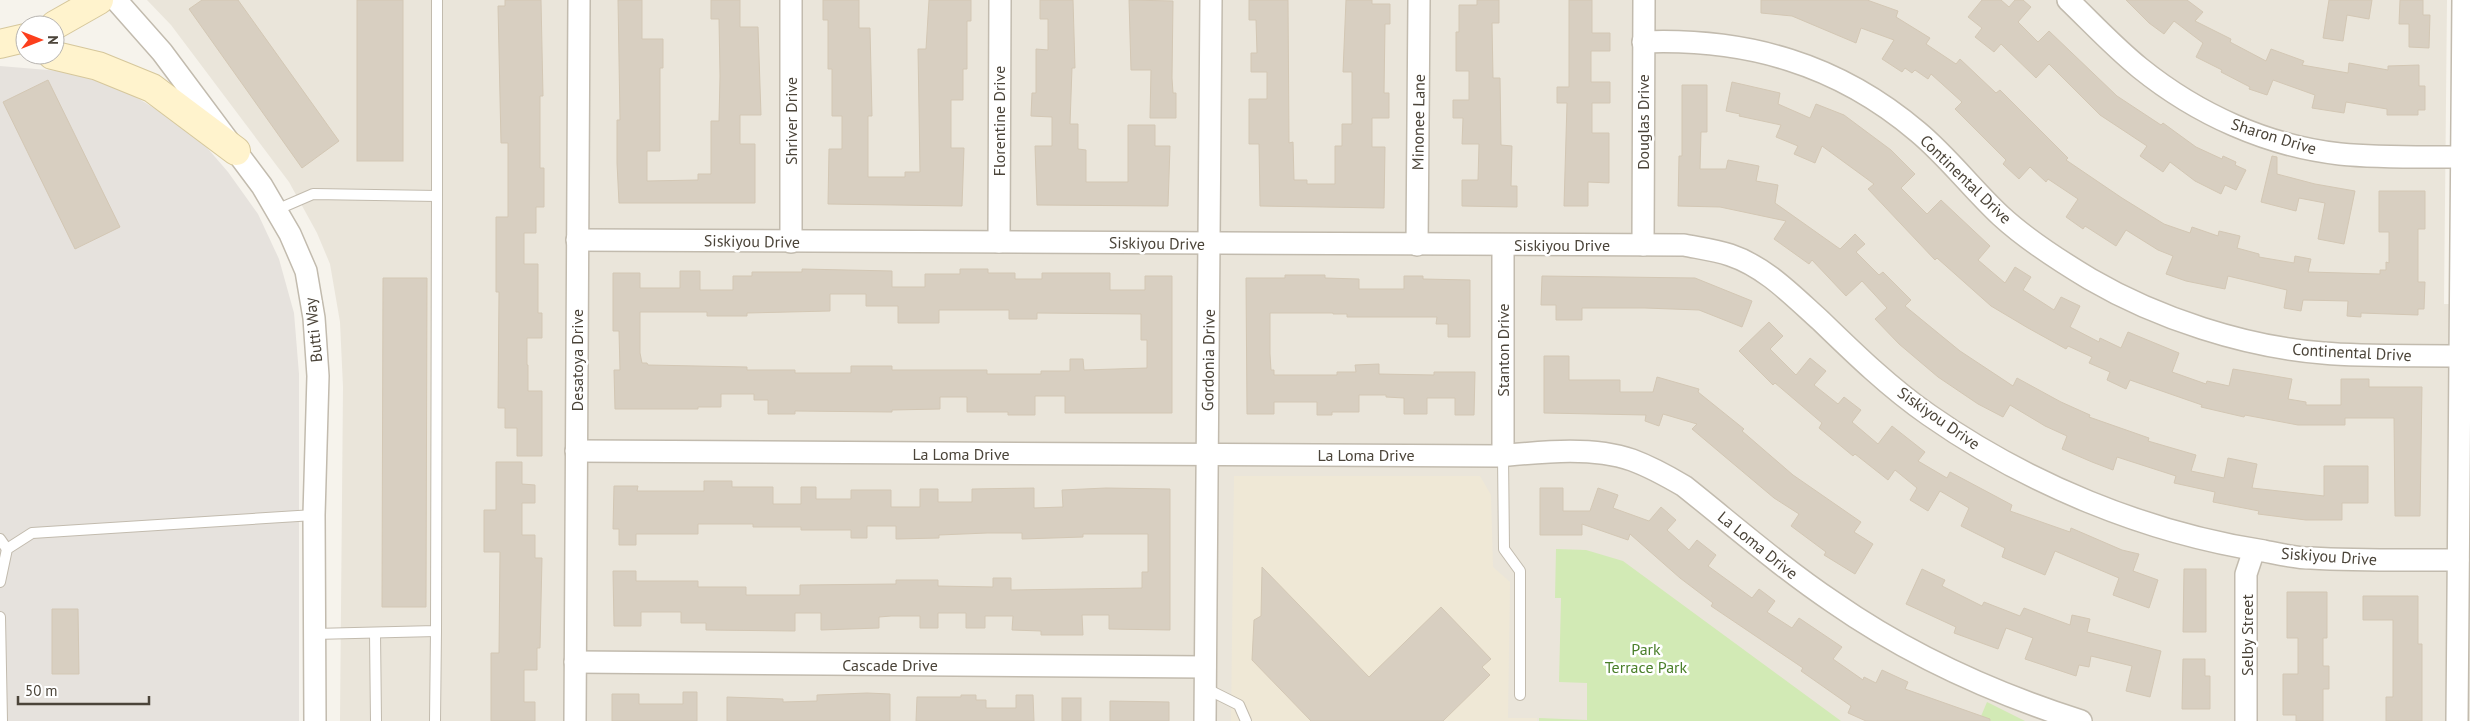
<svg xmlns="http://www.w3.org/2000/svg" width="2470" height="721" font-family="'PT Sans',sans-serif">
  <rect width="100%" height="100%" fill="#f6f3ec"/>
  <path fill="#eae5da" d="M147,0H2447L2444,304H2470V721H340L343,387L340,322L330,264L317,233L289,182L171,25Z"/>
  <path fill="#e6e2dd" d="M0,66L60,71L98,81L134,96L169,117L203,143L228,172L258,214L279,259L294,313L299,374V721H0Z"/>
  <path fill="#efe8d6" d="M1234,476H1480L1491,495L1493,567L1510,582L1508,718H1537V721H1231Z"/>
  <g fill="#d2eab5">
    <path d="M1556,549L1586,550L1623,561L1841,721H1539V718L1587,720V683L1559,682L1561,598H1555Z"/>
    <path d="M1987,702L2025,721H1979Z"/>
  </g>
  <g fill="#d8cfc1" stroke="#d3c7b4" fill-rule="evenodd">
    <path d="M202,0H238L339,141L302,168L189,9Z"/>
    <rect x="357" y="0" width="46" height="161"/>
    <path d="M505,0H541L543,96H540V168H544V207H536V233H524V264H538V313H542V338H527V365H528V391H542V456H517V428H505V408H498L499,292H496V217H508V143H501L498,6H505Z"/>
    <path d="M618,0H642V39H663V68H660V151H647V181L698,180V174H711V121H719L720,76L719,19H711V0H740V27H758L761,115H740V144H755V203H619L617,163V120H620Z"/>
    <path d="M823,0H859V28H870L872,116H868V177H905V172H920L918,49H926L929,0H971V21H967V69H963V100H951V148H964L962,206L828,204L829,149H842V116H832V69H828V20H823Z"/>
    <path d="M1040,0H1073L1075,68H1072L1070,124H1078V149L1086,150V182H1128V125H1155V146H1170L1168,206L1037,205L1035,146H1052V117L1031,116L1032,93H1036V49L1048,50V19H1040Z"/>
    <path d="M1129,0L1173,1L1172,78L1173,93H1176V118H1150L1151,70H1131Z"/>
    <path d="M1249,0H1288L1289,143L1293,142L1294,180H1307V184H1335V146H1342V124H1352V72H1343L1346,0H1372V4H1390V24H1385L1384,93H1389V118H1372V147H1385L1384,208L1260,206L1259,144H1249V99H1267V72H1251V53H1257L1256,20H1249Z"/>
    <path d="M1477,0H1499V23H1492L1493,78H1500L1501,145L1512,146L1511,186H1517V207L1462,206V180H1478L1479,144H1462L1463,118H1453V100H1469V71H1456V32H1459V5H1477Z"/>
    <path d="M1569,0H1592V33H1610V51H1591V82H1610V103H1592V133H1609V183L1588,182V206H1564L1567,103H1557V87H1569Z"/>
    <path d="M1761,0H1867L1898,11L1896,17L1930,38L1926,44L1956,64L1960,59L1996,93L2000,90L2068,158L2066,160L2122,198L2164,224L2190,233L2192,227L2218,236L2219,231L2240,236L2237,248L2259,254V257L2294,263L2295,256L2311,259L2308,272L2380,274V270H2386V262L2389,263V232H2379V191H2425V229H2418V282H2425L2424,309H2418V315L2361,313V317L2347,316L2348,301L2303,300L2301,311L2284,308L2287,290L2228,276L2225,289L2186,281L2166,274L2173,256L2158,250L2126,230L2116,246L2085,226L2083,229L2066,217L2078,199L2048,179L2046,182L2030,167L2019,179L2003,164L2006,160L1955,109L1962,102L1931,74L1928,79L1915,70L1912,73L1905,68L1902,72L1882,59L1894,40L1861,28L1856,43L1792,16L1761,13Z"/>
    <path d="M1982,0H2001L2009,7L2015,0H2023L2031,7L2018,22L2038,42L2049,31L2117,96L2161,125L2163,123L2196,147L2222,159L2223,156L2236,162L2235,165L2246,170L2236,190L2225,185L2221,194L2195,181L2170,162L2163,172L2140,156L2147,146L2100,115L2049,64L2036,78L2001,44L1994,52L1975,37L1982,28L1968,17Z"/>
    <path d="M2126,0H2187L2203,12L2195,21L2231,39L2230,42L2266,61L2271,49L2304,61L2302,65L2348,73L2349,63L2388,70V66L2419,65V86H2425V110H2418V115H2387V109L2346,102L2344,113L2312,108L2315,95L2273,80L2267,95L2249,89L2250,87L2221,72L2222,70L2196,57L2203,43L2174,21L2164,34L2149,23Z"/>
    <path d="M2329,0H2372L2369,19L2347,15L2343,41L2323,38Z"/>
    <path d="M2400,0H2423V15H2430L2429,48L2409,47V24H2399Z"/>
    <path d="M48,80L120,227L75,249L3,102Z"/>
    <path d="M1732,82L1780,93L1778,104L1810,118L1816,104L1844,115L1891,150L1915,174L1901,188L1927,214L1941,200L1990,246L1978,260L2005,283L2015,267L2031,277L2023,290L2054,310L2061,297L2080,306L2070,327L2099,342L2100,338L2121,348L2128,332L2179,353L2172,372L2206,384L2207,381L2229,386L2233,369L2292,379L2288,399L2306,402V405H2341V379H2369V387H2422L2420,516H2395L2394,418H2345V425H2298L2245,415L2244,417L2201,407L2202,405L2130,380L2126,389L2107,380L2110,372L2089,363L2092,357L2068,346L2066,349L2028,328L1991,306L1937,258L1935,260L1868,189L1874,184L1822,146L1815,163L1794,154L1798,146L1776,137L1781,125L1739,116L1740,114L1726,111Z"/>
    <path d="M1682,85H1707V132H1701L1700,169H1726L1728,160L1759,166L1756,181L1778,185L1775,203L1840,249L1855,234L1865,244L1856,252L1879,275L1883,272L1911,300L1905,306L1960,351L2013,386L2017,378L2061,402L2090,415L2089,417L2149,438L2148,441L2196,455L2191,471L2224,478L2228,458L2257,464L2252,488L2324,496V466H2368V503H2342V520H2306L2258,514L2259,511L2213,502L2215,492L2174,483L2176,476L2117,457L2113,470L2092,462L2062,449L2067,436L2045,426L2010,405L2003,417L1978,404L1938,377L1899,344L1875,319L1887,308L1862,281L1846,296L1812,260L1809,264L1774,239L1786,221L1720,207L1678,206L1679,156H1682Z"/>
    <path d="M2272,156L2277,157V174L2315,184L2355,191L2344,244L2318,239L2325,203L2299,198L2296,211L2261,202Z"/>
    <path d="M802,269L892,271V287H925V274H960V269H988V273H1015V279H1042V273H1110V290H1145V276H1172V413H1065V396H1035V415H1008V412H967V397H940V409L892,410V412L795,411V414H768V400H754V394H721V407H698V409H615L614,370H620L619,331H613V273H640V288H680V271H700V290H733V276H752V272H802ZM830,294H866V306H898V323H939V310H1009V319H1037V313L1141,314V340H1147V368L1084,370L1083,359H1070V371H1041V374H987V370H892V366H851V373H795V370H747V367L648,365L647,363H642L640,353V312H707V316H747V313L830,311Z"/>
    <path d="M1285,275H1325V278L1359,279V289H1404V276H1423V279L1470,280V337H1448V324H1436L1437,317H1347V314H1333V313H1270V354L1271,370H1274V375H1337V372H1356L1355,365L1379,364V374L1434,375V372H1475L1474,415H1455V398H1427V414H1404V398L1386,397V395H1359V412H1332V415H1317V402H1274V414H1247L1246,278H1285Z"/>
    <path d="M1542,276L1695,278L1752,301L1742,327L1699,310L1645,308H1582V320H1556V305H1541Z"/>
    <path d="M383,278H427L426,607H382Z"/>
    <path d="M1769,322L1783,336L1770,349L1796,375L1810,358L1826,371L1814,385L1838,404L1844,397L1861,410L1852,422L1878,444L1892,426L1925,452L1918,461L1947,478L1950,472L2012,505L2010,511L2070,532L2071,528L2122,550L2139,554L2133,571L2158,580L2149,608L2113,595L2119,578L2055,551L2045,575L2002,557L2005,548L1961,526L1969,508L1940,491L1928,511L1910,500L1917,488L1895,470L1888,480L1855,454L1853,456L1819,428L1822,423L1775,383L1773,385L1739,351Z"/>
    <path d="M1544,356H1569V380H1620V392H1653L1657,377L1699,389L1698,392L1744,429L1742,431L1793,475L1861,522L1854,532L1873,544L1855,574L1824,555L1826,552L1791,526L1799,514L1774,498L1692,429L1697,424L1663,414L1659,426L1645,421L1646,415L1544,413Z"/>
    <path d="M496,462H522V484L535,485V503H522V535H535V558H542L540,648H537V670H524V702H535V721H491V653H499L500,552H484V510H496Z"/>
    <path d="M704,481H732V487H773V504H801V487H816V499H851V490H891V507H920V489H938V502H972V489L1034,488V508L1063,507L1062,490L1106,488L1170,489V630L1109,629V615H1082L1083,635H1041V631L1012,630L1013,616H985V628H966V613H938V628H920V616H891L879,617V628L821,630V613H795V631L706,630V623H681V612H641V626H614L613,571H636V581H698V587H746V595H800V585L896,584V580H938V586L993,587V578H1011V590L1142,588V572H1148V534H1083V537L1022,539V533H987L939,535V538L896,539V526H867V538H851V530H801V527H753V524H698V534H636V545H619V529H613L614,486H638L637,491H704Z"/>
    <path d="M1540,488H1563V511H1590L1598,488L1618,495L1613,508L1649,521L1661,507L1676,520L1667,530L1689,550L1697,540L1716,555L1708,566L1752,598L1759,589L1775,601L1767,612L1792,628L1799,618L1842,647L1833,659L1863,680L1864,677L1876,683L1882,670L1908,682L1905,689L1990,719V721H1866L1848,713L1851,706L1801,671L1803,668L1711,606L1713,603L1680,578L1630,534L1628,540L1582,524V535H1540Z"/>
    <path d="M1262,567L1369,677L1441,607L1491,659L1482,667L1490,675L1443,721H1311L1252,660L1254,620L1261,616Z"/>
    <path d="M1922,569L1945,580L1942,586L1982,606L1984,602L2020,616L2024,608L2070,625L2072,615L2090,619L2087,632L2161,651L2150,697L2126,691L2132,666L2091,656L2089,667L2079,665L2076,676L2025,659L2033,638L2006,628L1998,649L1954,633L1956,627L1906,604Z"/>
    <path d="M2184,569H2206V632H2183Z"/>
    <path d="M2287,592H2327V638H2323V666H2329V689H2323V721H2296V715H2283V674H2298V638H2287Z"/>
    <path d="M2363,596H2418V644H2422V721H2386V697H2393V620H2363Z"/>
    <path d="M52,609H78L79,674H52Z"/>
    <path d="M2183,659H2205V676H2210V709H2182Z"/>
    <path d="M683,692H697V721H612V694H639V704H683Z"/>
    <path d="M867,693L890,694V721H727V697L783,699V702L817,701V695Z"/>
    <path d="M961,695H976V700H986V708H1016V695H1033L1034,721H916L917,697H961Z"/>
    <rect x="1062" y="698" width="19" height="23"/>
    <path d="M1110,701L1169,702V721H1110Z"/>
  </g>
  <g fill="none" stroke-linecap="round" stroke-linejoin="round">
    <defs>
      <g id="lane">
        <path d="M276,210L313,194L437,196V0"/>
        <path d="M1503,456L1504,549L1520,571V695"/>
        <path d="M0,539L7,549"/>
        <path d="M0,582L7,549L32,533L314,515"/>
        <path d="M0,617L2,721"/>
        <path d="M375,633L376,721"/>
        <path d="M314,634L436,631L437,196"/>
        <path d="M1205,688L1239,705L1246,721"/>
        <path d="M435,721L436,631"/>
      </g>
      <g id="street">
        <path d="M116,0L162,52L262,186L290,234L306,271L314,318L318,376L314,515L315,721"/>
        <path d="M2068,0C2092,23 2114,47 2140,68C2197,114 2267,146 2340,154C2380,158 2421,157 2462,157"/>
        <path d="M1643,42C1747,38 1838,64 1918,132C1948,157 1972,189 2001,216C2027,240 2060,261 2090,279C2157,318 2245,347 2323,353C2368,357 2414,355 2460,356"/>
        <path d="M577,240L1684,245C1699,248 1715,250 1730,255C1766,267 1793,296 1821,321C1855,354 1890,388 1929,415C2026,483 2146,533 2264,551C2279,554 2295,558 2311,558C2360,561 2409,560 2458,560"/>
        <path d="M791,242V0"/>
        <path d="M999,242L1000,0"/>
        <path d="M1417,245L1419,0"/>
        <path d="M1503,245V456"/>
        <path d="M1643,245L1644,0"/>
        <path d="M576,451L1499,456C1541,452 1592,446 1632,460C1651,467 1667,476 1684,486C1733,525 1781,567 1833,602C1909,655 1993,693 2081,721"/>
        <path d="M575,662L1205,667"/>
        <path d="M575,721L579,0"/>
        <path d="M1205,721L1211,0"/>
        <path d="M2246,721V574L2254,550"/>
        <path d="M2457,721L2463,0"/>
      </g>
      <g id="secondary">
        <path d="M55,25L99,0"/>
        <path d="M0,44L25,38"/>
        <path d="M52,55L98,66L152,88L236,151"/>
      </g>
    </defs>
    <use href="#lane" stroke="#c2bbae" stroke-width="12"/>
    <use href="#street" stroke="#c2bbae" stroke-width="24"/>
    <use href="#secondary" stroke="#d6c79b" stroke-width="30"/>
    <use href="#lane" stroke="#fff" stroke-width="10"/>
    <use href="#street" stroke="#fff" stroke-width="21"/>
    <use href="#secondary" stroke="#fff3cd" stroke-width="28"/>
  </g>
  <g text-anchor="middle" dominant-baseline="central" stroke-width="5" stroke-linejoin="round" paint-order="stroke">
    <g font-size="16" fill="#4b4439" stroke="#fff">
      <text transform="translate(791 121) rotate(-90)">Shriver Drive</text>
      <text transform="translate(999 121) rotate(-90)">Florentine Drive</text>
      <text transform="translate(1418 122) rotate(-89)">Minonee Lane</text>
      <text transform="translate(1643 122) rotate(-90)">Douglas Drive</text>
      <text transform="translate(2274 136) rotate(17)">Sharon Drive</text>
      <text transform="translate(1966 179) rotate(44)">Continental Drive</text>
      <text transform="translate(752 241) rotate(1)">Siskiyou Drive</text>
      <text transform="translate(1157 243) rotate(1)">Siskiyou Drive</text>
      <text x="1562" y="245">Siskiyou Drive</text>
      <text transform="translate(313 330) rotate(-96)">Butti Way</text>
      <text transform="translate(1503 350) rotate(-90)">Stanton Drive</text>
      <text transform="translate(2352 352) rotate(3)">Continental Drive</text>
      <text transform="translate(577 360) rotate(-90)">Desatoya Drive</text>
      <text transform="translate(1208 360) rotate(-89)">Gordonia Drive</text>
      <text transform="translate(1939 418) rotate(35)">Siskiyou Drive</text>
      <text x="961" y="454">La Loma Drive</text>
      <text x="1366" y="455">La Loma Drive</text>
      <text transform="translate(1758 545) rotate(39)">La Loma Drive</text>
      <text transform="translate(2329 556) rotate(4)">Siskiyou Drive</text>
      <text transform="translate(2247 635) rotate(-90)">Selby Street</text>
      <text x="890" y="665">Cascade Drive</text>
    </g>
    <g font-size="16" fill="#4a7f2a" stroke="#fff">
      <text x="1646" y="649">Park<tspan x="1646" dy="18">Terrace Park</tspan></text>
    </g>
  </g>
  <g transform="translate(40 40) rotate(90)"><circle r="24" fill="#ffffff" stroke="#b7b4b0"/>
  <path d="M0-4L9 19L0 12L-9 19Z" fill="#fc3f1d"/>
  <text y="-8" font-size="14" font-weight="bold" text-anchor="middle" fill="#4b4439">N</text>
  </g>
  <path d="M18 696v8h131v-8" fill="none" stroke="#4b4439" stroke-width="2.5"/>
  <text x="25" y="696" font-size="15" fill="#4b4439" stroke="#ffffff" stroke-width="4" paint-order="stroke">50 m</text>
</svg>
